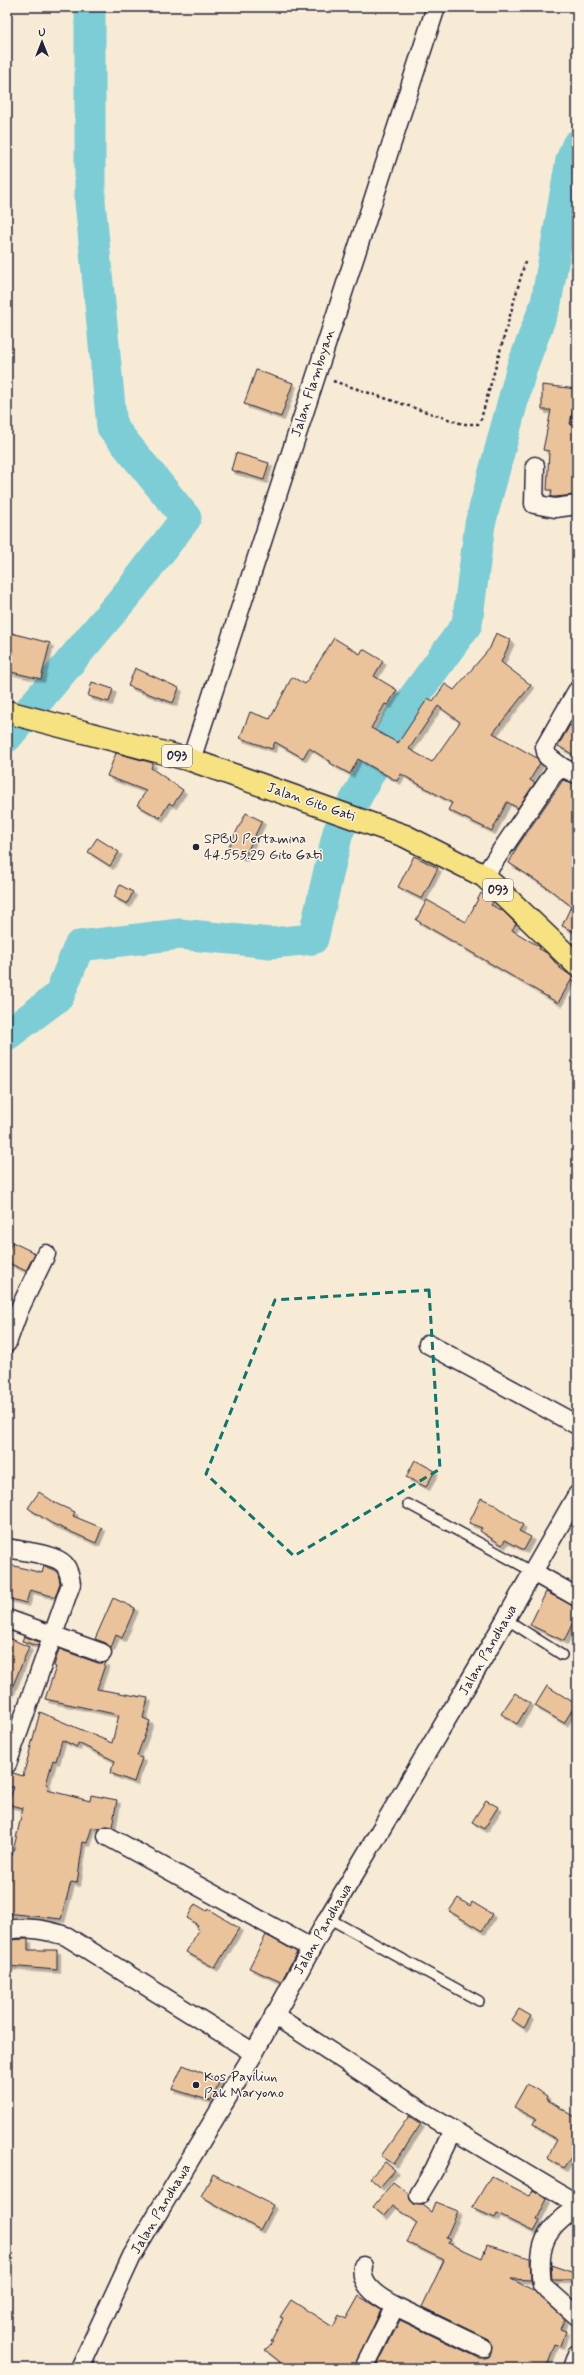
<svg xmlns="http://www.w3.org/2000/svg" width="584" height="2375" font-family="Mynerve,sans-serif">
  <defs>
    <filter id="shadow"><feDropShadow dx="3.5" dy="3.5" stdDeviation="0" flood-color="#0004"/></filter>
  </defs>
  <rect width="100%" height="100%" fill="#f8ebd6"/>
  <filter id="ink" filterUnits="userSpaceOnUse"><feTurbulence type="fractalNoise" baseFrequency=".025" numOctaves="2"/><feDisplacementMap in="SourceGraphic" scale="8" xChannelSelector="R" yChannelSelector="G"/><feConvolveMatrix kernelMatrix="1 2 1 2 8 2 1 2 1" color-interpolation-filters="sRGB"/></filter>
  <g filter="url(#ink)">
    <g fill="none" stroke-linecap="round" stroke-linejoin="round">
      <g stroke="#7ccdd5" stroke-width="31">
        <path d="M7,737L133,587L186,518L112,427L90,201V7"/>
        <path d="M7,1035L59,996L79,946L180,934L271,943L313,939L338,832L400,716L467,624L480,524L522,367L546,303L571,160L577,145"/>
      </g>
    </g>
    <g fill="#eac39a" stroke="#22223b" fill-rule="evenodd" filter="url(#shadow)">
      <path d="M256,370L293,383L281,417L244,404Z"/>
      <path d="M542,385L577,389L570,424L577,425V492H574V495L555,497H551L552,490H547L549,451L543,450L551,410H542Z"/>
      <path d="M236,453L269,463L264,480L231,470Z"/>
      <path d="M7,632L50,643L41,679L7,671Z"/>
      <path d="M496,633L511,640L501,662L531,685L493,733L537,758L540,763L530,780L535,783L518,808L507,802L492,831L448,810L452,803L401,774L397,781L358,759L350,774L330,763L331,762L309,748L303,758L275,742L272,749L240,738L250,712L270,719L292,677L305,684L334,638L360,654L363,649L383,661L374,676L397,690L388,705L385,704L371,728L398,743L428,698L433,701L445,684L454,690L490,648ZM438,706L460,722L432,762L409,749Z"/>
      <path d="M135,668L179,688L173,703L128,686Z"/>
      <path d="M92,682L113,689L109,702L88,696Z"/>
      <path d="M570,725L577,729V757L558,746Z"/>
      <path d="M116,753L153,763L151,768L183,790L173,805L169,803L160,818L137,805L146,791L107,776Z"/>
      <path d="M563,780L577,784V933L562,926L571,906L549,889L509,863L517,847Z"/>
      <path d="M246,813L262,821L244,858L227,850Z"/>
      <path d="M97,838L119,852L110,866L88,852Z"/>
      <path d="M414,856L438,868L422,899L398,887Z"/>
      <path d="M120,885L133,892L127,904L114,897Z"/>
      <path d="M481,893L493,902L491,905L503,911L516,924L512,930L540,947L539,949L547,953L560,968L573,977L558,1003L416,920L427,900L466,922Z"/>
      <path d="M12,1242L35,1253L26,1271L7,1262V1252Z"/>
      <path d="M415,1460L435,1471L426,1487L406,1477Z"/>
      <path d="M39,1492L57,1504L75,1512L73,1516L102,1528L96,1543L51,1523L28,1508Z"/>
      <path d="M481,1498L494,1504L523,1525L519,1531L531,1537L524,1550L505,1540L502,1545L480,1531L482,1528L469,1523Z"/>
      <path d="M7,1564L42,1573L44,1566L54,1570L58,1573L60,1583L55,1597L30,1590L26,1603L7,1598Z"/>
      <path d="M546,1592L577,1607V1614L564,1641L530,1625Z"/>
      <path d="M113,1598L135,1608L122,1638L116,1635L111,1648L106,1643L95,1639Z"/>
      <path d="M24,1636L39,1642L38,1646L22,1641Z"/>
      <path d="M7,1637L29,1647L7,1700Z"/>
      <path d="M59,1649L98,1663L106,1662L97,1689L148,1698L143,1718L150,1721L137,1756L142,1758L134,1782L110,1773L115,1761L78,1743L77,1747L62,1740L56,1761L53,1760L46,1784H48L47,1790L90,1801L91,1795L117,1800L112,1827L106,1826L100,1829L92,1827L87,1843L83,1842L77,1883L71,1882L61,1919L7,1913V1855L12,1856L23,1808L8,1804L14,1787L7,1786V1774L13,1773L23,1776L40,1712L112,1743L119,1715L45,1699L56,1667L54,1666Z"/>
      <path d="M547,1686L576,1704L564,1723L535,1706Z"/>
      <path d="M515,1693L530,1703L517,1724L501,1714Z"/>
      <path d="M486,1800L498,1807L484,1829L472,1822Z"/>
      <path d="M458,1898L470,1906L472,1902L492,1914L482,1931L449,1911Z"/>
      <path d="M195,1904L207,1911L208,1909L239,1928L215,1968L186,1952L199,1930L196,1928L198,1925L187,1918Z"/>
      <path d="M266,1935L297,1952L281,1982L249,1968Z"/>
      <path d="M28,1939V1950H57V1970L7,1966V1940Z"/>
      <path d="M519,2009L531,2016L524,2028L512,2020Z"/>
      <path d="M183,2065L220,2080L211,2101L172,2089Z"/>
      <path d="M527,2084L547,2096L546,2099L577,2118V2148L564,2168L547,2158L557,2140L533,2125L536,2119L514,2107Z"/>
      <path d="M409,2116L421,2124L394,2164L381,2156Z"/>
      <path d="M385,2162L395,2170L380,2187L370,2178Z"/>
      <path d="M213,2174L273,2205L260,2230L201,2196Z"/>
      <path d="M491,2176L530,2196L533,2190L547,2199L537,2219L540,2221L534,2232L497,2214L495,2218L472,2208Z"/>
      <path d="M393,2182L409,2194L410,2200L414,2204L422,2205L431,2212L435,2202L458,2211L446,2238L450,2240L448,2243L482,2258L487,2245L530,2258L531,2280L511,2279L533,2290L565,2319L560,2329L566,2331L561,2346L555,2344L546,2368H376L400,2320L479,2358L489,2357L493,2348L488,2339L422,2307L444,2260L407,2242L417,2223L393,2205L384,2216L373,2207Z"/>
      <path d="M551,2265L577,2274V2280H552Z"/>
      <path d="M359,2296L381,2310L354,2368H276L280,2362L265,2350L273,2342L271,2341L283,2318L280,2317L291,2300L333,2327L339,2315L346,2319Z"/>
    </g>
    <g fill="none" stroke-linecap="round" stroke-linejoin="round">
      <defs>
        <g id="lane">
          <path d="M408,1504L533,1572"/>
          <path d="M506,1619L562,1655"/>
          <path d="M328,1918L479,2001"/>
        </g>
        <g id="street">
          <path d="M535,466L534,504L555,508L577,505"/>
          <path d="M191,760L436,7"/>
          <path d="M563,768L547,756L545,747L577,691"/>
          <path d="M484,876L554,773L563,768L577,774"/>
          <path d="M7,1343L19,1310L46,1254"/>
          <path d="M428,1344L577,1425"/>
          <path d="M7,1548C21,1551 55,1554 64,1564C69,1570 70,1577 71,1584L7,1764"/>
          <path d="M533,1572L577,1597"/>
          <path d="M7,1619L102,1653"/>
          <path d="M107,1836L311,1948"/>
          <path d="M7,1930C28,1926 46,1930 66,1936L254,2053"/>
          <path d="M274,2015L426,2114L577,2204"/>
          <path d="M419,2195L434,2170L453,2130"/>
          <path d="M577,2208C544,2229 537,2246 542,2285L577,2316"/>
          <path d="M363,2266C359,2286 380,2298 395,2306"/>
          <path d="M80,2368L132,2256L254,2053L328,1918L488,1650L577,1495"/>
          <path d="M364,2368L395,2306L483,2348"/>
          <path d="M572,2368L577,2354"/>
        </g>
        <path id="primary" d="M7,712L191,760L405,836L484,876L577,965"/>
      </defs>
      <use href="#lane" stroke="#22223b" stroke-width="12"/>
      <use href="#street" stroke="#22223b" stroke-width="21"/>
      <use href="#primary" stroke="#22223b" stroke-width="25"/>
      <path stroke="#22223b" stroke-width="2.5" stroke-dasharray="3 3" stroke-linecap="butt" d="M333,381L463,424H478L481,419L525,262"/>
      <use href="#lane" stroke="#fcf5e5" stroke-width="9"/>
      <use href="#street" stroke="#fcf5e5" stroke-width="18"/>
      <use href="#primary" stroke="#f7e281" stroke-width="22"/>
    </g>
  </g>
  <path fill="none" stroke="#0f766e" stroke-width="3" stroke-dasharray="8 5" stroke-linejoin="round" d="M429,1290L440,1469L294,1556L206,1474L275,1300Z"/>
  <g fill="#22223b" stroke="#fcf5e5" stroke-width="1.5">
    <circle cx="196" cy="847" r="4"/>
    <circle cx="196" cy="2085" r="4"/>
  </g>
  <g text-anchor="middle" dominant-baseline="central" stroke-width="3" stroke-linejoin="round" paint-order="stroke">
    <g fill="#fcf5e5" stroke="#63616e" stroke-width="1">
      <rect x="162" y="745" width="30" height="22" rx="3"/>
      <rect x="483" y="879" width="30" height="22" rx="3"/>
    </g>
    <g font-size="13" font-weight="bold" fill="#22223b">
      <text x="177" y="756">093</text>
      <text x="498" y="890">093</text>
    </g>
    <g font-size="14" fill="#22223b" stroke="#fcf5e5">
      <text transform="translate(313 383) rotate(-72)">Jalan Flamboyan</text>
      <text transform="translate(311 802) rotate(19)">Jalan Gito Gati</text>
      <text transform="translate(488 1650) rotate(-60)">Jalan Pandhawa</text>
      <text transform="translate(323 1929) rotate(-60)">Jalan Pandhawa</text>
      <text transform="translate(161 2209) rotate(-59)">Jalan Pandhawa</text>
    </g>
    <g font-size="14" fill="#22223b" stroke="#fcf5e5" text-anchor="start">
      <text x="204" y="839">SPBU Pertamina<tspan x="204" dy="16">44.555.29 Gito Gati</tspan></text>
      <text x="204" y="2077">Kos Paviliun<tspan x="204" dy="16">Pak Maryono</tspan></text>
    </g>
  </g>
  <rect width="584" height="2375" fill="none" stroke="#fcf5e5" stroke-width="24"/>
  <rect x="12" y="12" width="560" height="2351" fill="none" stroke="#22223b" stroke-width="1.5" filter="url(#ink)"/>
  <g transform="translate(42 42)" stroke="#fcf5e5" stroke-width="3" paint-order="stroke">
  <path d="M0-3L7 15L0 10L-7 15Z" fill="#22223b"/>
  <text y="-6" font-size="11" font-weight="bold" text-anchor="middle" fill="#22223b">U</text>
  </g>
</svg>
